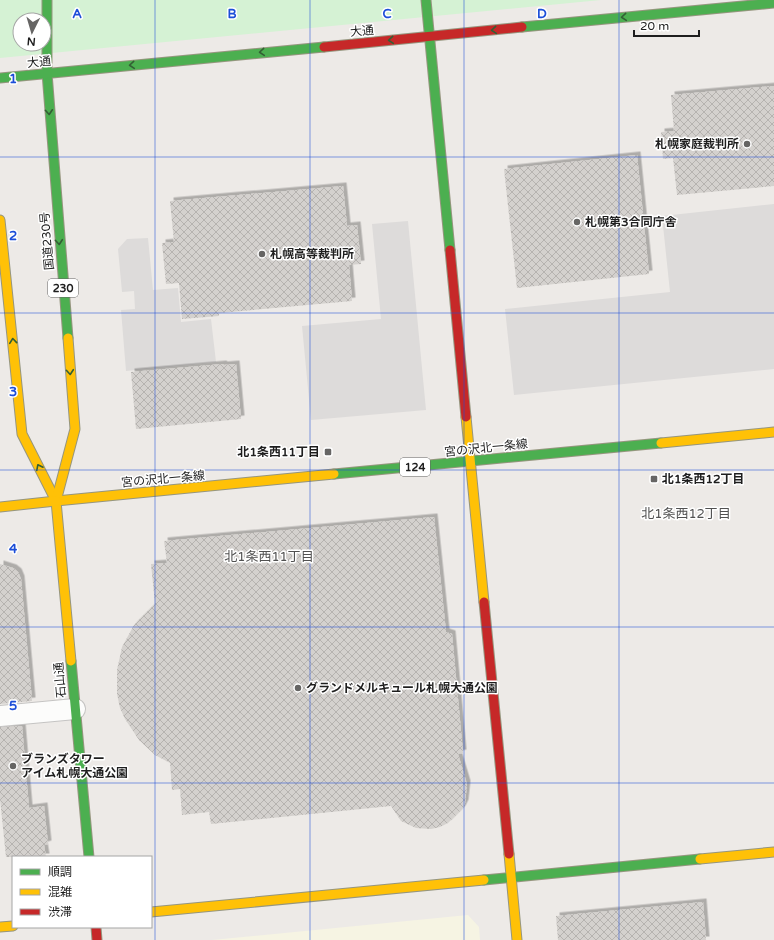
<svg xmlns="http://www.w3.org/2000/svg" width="774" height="940" font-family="'Varela Round','Noto Sans JP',sans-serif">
  <defs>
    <pattern id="building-cross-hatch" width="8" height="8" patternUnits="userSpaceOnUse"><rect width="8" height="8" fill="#d4d1ce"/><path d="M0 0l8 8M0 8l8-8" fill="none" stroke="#b6b3b0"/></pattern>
    <filter id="shadow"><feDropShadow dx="3.5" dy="-3.5" stdDeviation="0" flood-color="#0004"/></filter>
  </defs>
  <rect width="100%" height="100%" fill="#edeae7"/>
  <path fill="#f6f4e3" d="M468,915L479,927L480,940H212Z"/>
  <path fill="#d5f2d4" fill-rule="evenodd" d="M0,0H601L0,58ZM20,20H44V44H20Z"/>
  <g fill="#dddbda">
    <path d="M774,204V369L514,395L505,309L670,292L662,216Z"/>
    <path d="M408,221L426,410L311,420L302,326L381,319L372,224Z"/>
    <path d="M148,238L153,290L178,288L181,322L211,319L216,362L126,371L121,310L135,309L134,291L122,292L118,249L127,239Z"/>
  </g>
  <g fill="url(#building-cross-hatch)" filter="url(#shadow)">
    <path d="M774,86V186L677,195L673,158L663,159L661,132L674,131L671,95Z"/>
    <path d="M637,155L649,274L517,288L504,169Z"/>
    <path d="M343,186L347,226L357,225L361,264L349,265L352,301L219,313V316L182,319L179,283L166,284L162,243L174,242L170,201Z"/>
    <path d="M223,364L224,365L236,364L241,419L136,429L131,372Z"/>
    <path d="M434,517L446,632L452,634L463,753L458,754L467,784L465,803L462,809L448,823L440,827L431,829L416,828L401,821L391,806L211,824L209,812L182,815L180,789L172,790L170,763L155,755L139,740L125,719L120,708L117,694V670L122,647L134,625L155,604L151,564L167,563L164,541Z"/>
    <path d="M0,564L13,568L18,572L21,579L32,701L0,704Z"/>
    <path d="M22,726L29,808L44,806L48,844L44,845L46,857H6L0,799V727Z"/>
    <path d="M703,902L706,940H558L556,916Z"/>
  </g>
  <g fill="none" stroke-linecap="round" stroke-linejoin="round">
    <defs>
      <path id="street" d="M0,716L75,709"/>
      <g id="fast">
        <path d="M47,0V73L68,338"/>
        <path d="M426,0L450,250"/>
        <path d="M522,27L774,3"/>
        <path d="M0,78L324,47"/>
        <path d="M334,474L661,443"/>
        <path d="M71,661L89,857"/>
        <path d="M484,880L700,859"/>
      </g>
      <g id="slow">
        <path d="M0,220L22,434L56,501"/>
        <path d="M466,417L484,602"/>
        <path d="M661,443L774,432"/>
        <path d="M56,501L71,661"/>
        <path d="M56,501L334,474"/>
        <path d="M56,501L75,429L68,338"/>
        <path d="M0,507L56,501"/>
        <path d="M509,854L517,940"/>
        <path d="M700,859L774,852"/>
        <path d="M151,912L484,880"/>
        <path d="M0,927L13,926"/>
      </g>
      <g id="jam">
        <path d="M324,47L522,27"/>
        <path d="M450,250L466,417"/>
        <path d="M484,602L509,854"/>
        <path d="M96,927L97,940"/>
      </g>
    </defs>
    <use href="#street" stroke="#c5c4c3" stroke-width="22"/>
    <use href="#fast" stroke="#96967f" stroke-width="11"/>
    <use href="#slow" stroke="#96967f" stroke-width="11"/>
    <use href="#jam" stroke="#96967f" stroke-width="11"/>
    <use href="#street" stroke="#fcfcfb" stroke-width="20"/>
    <use href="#fast" stroke="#4caf50" stroke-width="9"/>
    <use href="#slow" stroke="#ffc107" stroke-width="9"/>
    <use href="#jam" stroke="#c62828" stroke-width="9"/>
  </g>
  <defs><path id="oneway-chevron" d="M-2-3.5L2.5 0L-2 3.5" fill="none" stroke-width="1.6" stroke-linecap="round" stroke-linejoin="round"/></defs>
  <g stroke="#335f34">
    <use href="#oneway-chevron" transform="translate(624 17) rotate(175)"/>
    <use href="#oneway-chevron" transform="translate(494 30) rotate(175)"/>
    <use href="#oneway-chevron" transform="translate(391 40) rotate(175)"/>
    <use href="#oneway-chevron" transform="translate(262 52) rotate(175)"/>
    <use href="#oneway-chevron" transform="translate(132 65) rotate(175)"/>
    <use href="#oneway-chevron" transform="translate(49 112) rotate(86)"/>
    <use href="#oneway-chevron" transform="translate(59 242) rotate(85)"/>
    <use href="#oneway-chevron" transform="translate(13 341) rotate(-96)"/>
    <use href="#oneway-chevron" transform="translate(70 372) rotate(85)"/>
    <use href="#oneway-chevron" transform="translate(39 467) rotate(-117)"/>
  </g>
  <path fill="none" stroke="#1d4ed8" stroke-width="1" stroke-opacity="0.55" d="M155,0V940M310,0V940M464,0V940M619,0V940M0,157H774M0,313H774M0,470H774M0,627H774M0,783H774"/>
  <g fill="#666564" stroke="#fff" stroke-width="1.5">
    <circle cx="747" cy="144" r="4"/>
    <circle cx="577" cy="222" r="4"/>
    <circle cx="262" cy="254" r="4"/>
    <rect x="324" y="448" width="8" height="8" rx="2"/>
    <rect x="650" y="475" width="8" height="8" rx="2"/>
    <circle cx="298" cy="688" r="4"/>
    <circle cx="13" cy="766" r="4"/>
  </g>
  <g text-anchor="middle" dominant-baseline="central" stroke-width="3" stroke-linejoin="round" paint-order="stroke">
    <g fill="#fff" stroke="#626262" stroke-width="1">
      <rect x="48" y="279" width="30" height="18" rx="3"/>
      <rect x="400" y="458" width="30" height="18" rx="3"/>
    </g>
    <g font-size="11" font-weight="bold" fill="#1e1e1e">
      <text x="63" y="288">230</text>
      <text x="415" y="467">124</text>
    </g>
    <g font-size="12" fill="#1e1e1e" stroke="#fff">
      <text transform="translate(362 31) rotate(-5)">大通</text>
      <text transform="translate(39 62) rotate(-6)">大通</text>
      <text transform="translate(47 241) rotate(-95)">国道230号</text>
      <text transform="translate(486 448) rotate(-6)">宮の沢北一条線</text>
      <text transform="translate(163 479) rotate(-5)">宮の沢北一条線</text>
      <text transform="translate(60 680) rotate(-95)">石山通</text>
    </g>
    <g font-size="12" font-weight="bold" fill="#1e1e1e" stroke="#fff" text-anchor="start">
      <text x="739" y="144" text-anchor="end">札幌家庭裁判所</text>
      <text x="585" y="222">札幌第3合同庁舎</text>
      <text x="270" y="254">札幌高等裁判所</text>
      <text x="320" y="452" text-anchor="end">北1条西11丁目</text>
      <text x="662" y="479">北1条西12丁目</text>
      <text x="306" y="688">グランドメルキュール札幌大通公園</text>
      <text x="21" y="759">ブランズタワー<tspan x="21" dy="14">アイム札幌大通公園</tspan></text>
    </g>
    <g font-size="13" fill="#515151" stroke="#fff">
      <text x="686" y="514">北1条西12丁目</text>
      <text x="269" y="557">北1条西11丁目</text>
    </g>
  </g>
  <g font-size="13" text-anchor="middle" font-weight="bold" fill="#1d4ed8" stroke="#fff" stroke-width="3" stroke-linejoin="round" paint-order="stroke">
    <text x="77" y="18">A</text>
    <text x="232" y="18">B</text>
    <text x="387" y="18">C</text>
    <text x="542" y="18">D</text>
    <text x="13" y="83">1</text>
    <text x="13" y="240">2</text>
    <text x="13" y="396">3</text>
    <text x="13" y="553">4</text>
    <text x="13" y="710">5</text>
  </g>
  <rect x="12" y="856" width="140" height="72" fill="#ffffff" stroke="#a5a5a5"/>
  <rect x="20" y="869" width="20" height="6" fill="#4caf50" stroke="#a5a5a5"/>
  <text x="48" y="876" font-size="12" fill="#1e1e1e">順調</text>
  <rect x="20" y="889" width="20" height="6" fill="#ffc107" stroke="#a5a5a5"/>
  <text x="48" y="896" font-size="12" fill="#1e1e1e">混雑</text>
  <rect x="20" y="909" width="20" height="6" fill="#c62828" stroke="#a5a5a5"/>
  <text x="48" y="916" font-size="12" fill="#1e1e1e">渋滞</text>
  <g transform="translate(32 32) rotate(185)"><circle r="19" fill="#ffffff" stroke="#a5a5a5"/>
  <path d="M0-3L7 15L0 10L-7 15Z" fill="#666564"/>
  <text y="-6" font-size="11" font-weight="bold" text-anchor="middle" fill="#1e1e1e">N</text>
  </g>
  <path d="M634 30v6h65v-6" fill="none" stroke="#1e1e1e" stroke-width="2"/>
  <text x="640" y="30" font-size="12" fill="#1e1e1e" stroke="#ffffff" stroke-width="3" paint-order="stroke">20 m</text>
</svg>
